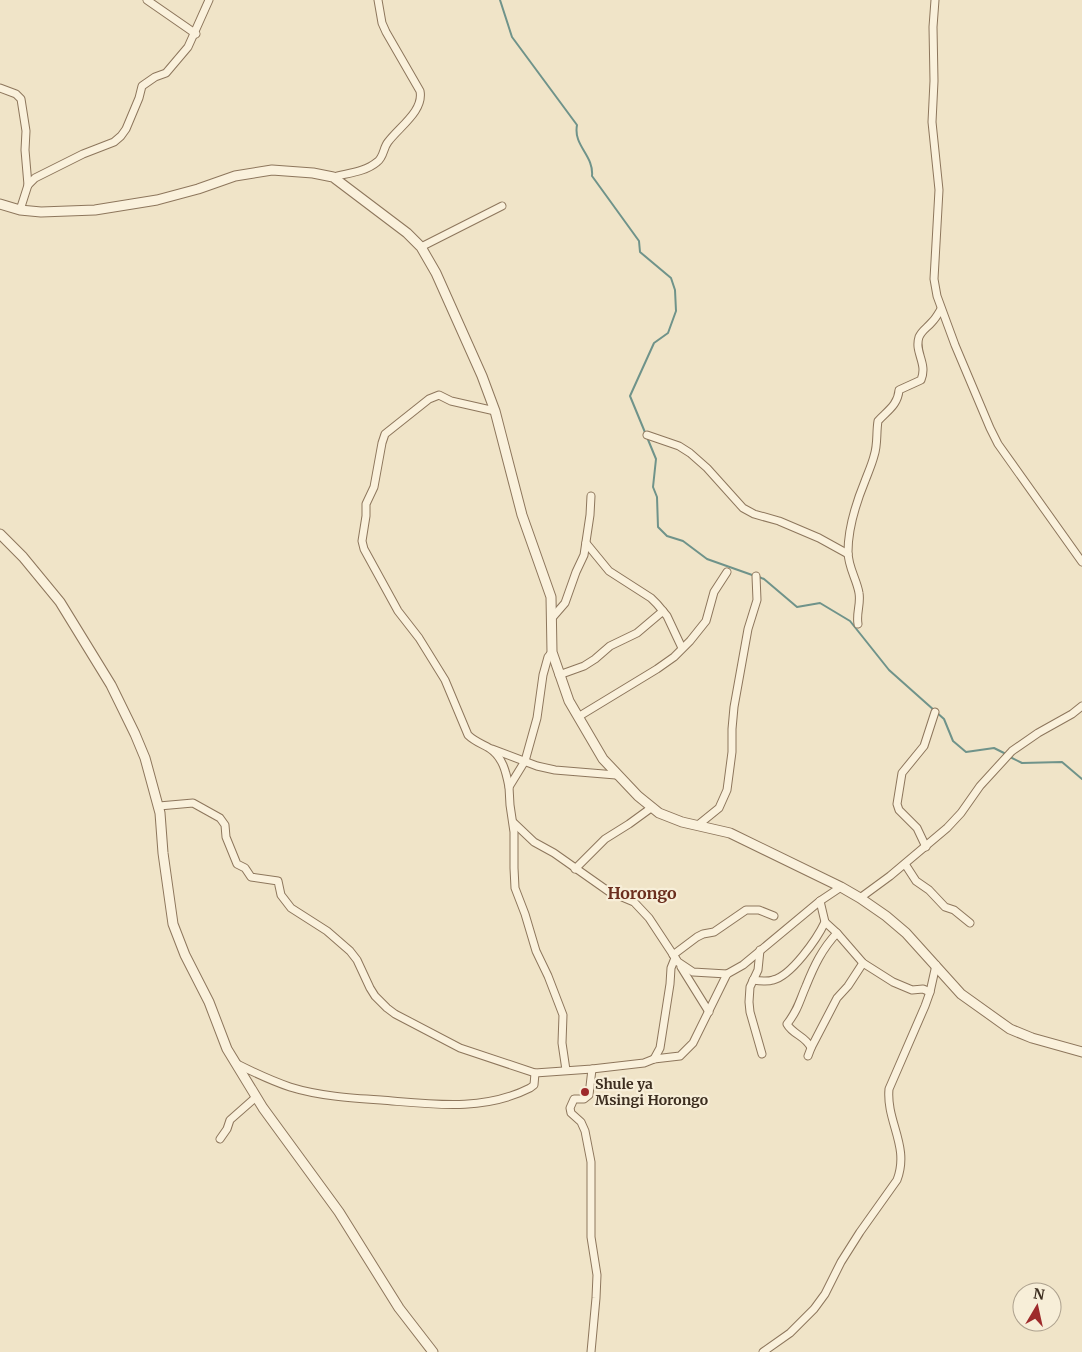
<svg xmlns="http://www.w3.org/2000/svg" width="1082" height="1352" font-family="Merriweather,serif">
  <rect width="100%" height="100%" fill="#f0e4c8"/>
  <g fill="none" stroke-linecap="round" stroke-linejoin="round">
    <g stroke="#6f938a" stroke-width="2">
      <path d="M500,0L512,37L577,125C573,146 594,155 592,176L639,241L640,252L671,278L675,290L676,311L668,333L654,343L630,396L656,459L653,487L657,497L658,527L667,536L683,541L707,559L755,576"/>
      <path d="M759,577L764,579L797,607L820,603L850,621L889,670L944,719L953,741L966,752L994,748L1006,754"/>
      <path d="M1010,757L1022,763L1062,762L1082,779"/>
    </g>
    <defs>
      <g id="minor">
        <path d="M147,0L196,34"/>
        <path d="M935,0L933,27L934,81L932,122L939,190L934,279L937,296L955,345L990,428L998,444L1082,562"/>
        <path d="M0,88L16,94L21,99L26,131L25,150L28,185"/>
        <path d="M333,177C348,173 365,172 377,162C384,157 383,148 388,142C399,127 424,111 420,91L386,32L382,23L378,0"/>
        <path d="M20,210L28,185L35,178L83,154L114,142L121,136L126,129L139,98L142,86L155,77L166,73L188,47L209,0"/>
        <path d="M421,247L502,206"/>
        <path d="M495,411L451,401L439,395L429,399L385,434L382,443L374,487L366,504V516L362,541L364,549L398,611L419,638L445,680L468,735C474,741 482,744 489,748C503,757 506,772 509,787"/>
        <path d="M647,435L679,446L690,453L707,468L743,508L754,514L779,521L819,538L848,554"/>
        <path d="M586,543L609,571L651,598L657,604L667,616L682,648"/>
        <path d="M552,618L565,603L576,572L584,555L590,515L591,496"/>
        <path d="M858,624C856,613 861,604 859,593C857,580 848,567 848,552C848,529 856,503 865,481C868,473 872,464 874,456C878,444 876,433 878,421C887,411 898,405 899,390L921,380C928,363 914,353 919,337C922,330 927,328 932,322C936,318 938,314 941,309"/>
        <path d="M552,652L548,657L543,675L537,718L525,761L509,787L510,805L514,832V868L515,888L525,914L536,951L548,976L563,1015L562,1043L566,1070"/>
        <path d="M559,675L584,666L595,659L610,646L637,633L663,611"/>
        <path d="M578,717L657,669L674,657L690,641L706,621L714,592L727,572"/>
        <path d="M492,749L537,766L555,770L616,775"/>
        <path d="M159,806L193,803L220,818L225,825L226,837L237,864L245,868L251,877L278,881L281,895L291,908L327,931L350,951L357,960L370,988L375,996L387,1008L395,1014L460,1048L535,1073L592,1069L644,1063L654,1059L680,1056L693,1043L727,974L743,965L820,901L841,887"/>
        <path d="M514,823L534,842L554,853L608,891L634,902L649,918L678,962L693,972L727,974"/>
        <path d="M698,825L719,808L727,790L732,752V729L734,707L748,629L757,600L756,576"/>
        <path d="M926,847L917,828L899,810L897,804L902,773L924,746L935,712"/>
        <path d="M905,864L916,881L929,890L945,907L954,910L970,923"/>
        <path d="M575,869L605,839L629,824L651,808"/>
        <path d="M860,898L890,876L947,828L961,813L980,786L1012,751L1038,733L1072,714L1082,706"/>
        <path d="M820,901L825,922L837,933L863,963L893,982L912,990L923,989L930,992"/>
        <path d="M760,950L758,970L750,987L749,1002L750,1012L762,1054"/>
        <path d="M673,955L697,937L703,934L714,932L746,910H759L774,916"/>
        <path d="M681,967L709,1012"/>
        <path d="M753,980C760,981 767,982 773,980C791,976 817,939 825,922"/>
        <path d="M811,1048L837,998L848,986L863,963"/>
        <path d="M808,1056L811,1048C806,1036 793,1035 787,1024C798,1010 799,1002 806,986C814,966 822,949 837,933"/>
        <path d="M654,1059L660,1048L670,984L671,968L675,958"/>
        <path d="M237,1064C255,1073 272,1081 290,1087C319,1096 350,1098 381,1100C431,1104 483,1112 530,1088L534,1085L535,1073"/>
        <path d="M220,1139L227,1129L230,1120L256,1097"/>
        <path d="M591,1352L596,1298L597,1275L591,1237V1162L585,1131L581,1122L571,1113L570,1108L574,1099H584L589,1095L592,1069"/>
        <path d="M763,1352L790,1333L814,1309L825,1294L841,1262L860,1232L897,1180C910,1146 886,1122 889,1089L925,1006L930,992L936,965"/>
      </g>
      <g id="tertiary">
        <path d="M0,204L20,210L41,212L95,210L157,200L198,189L235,176L272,170L313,173L333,177L407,233L421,247L436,273L482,376L495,411L522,515L551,597L552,652L569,701L603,759L638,796L659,813L682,822L730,833L841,887L860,898L886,916L906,933L961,994L1010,1029L1032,1038L1082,1052"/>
        <path d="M0,534L23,557L60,602L111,685L135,734L145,758L160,813L163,853L173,924L185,955L209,1002L227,1049L263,1108L339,1212L399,1308L433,1352"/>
      </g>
    </defs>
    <use href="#minor" stroke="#8d765c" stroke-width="9"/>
    <use href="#tertiary" stroke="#8d765c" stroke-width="11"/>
    <use href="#minor" stroke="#faf1dc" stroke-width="7"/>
    <use href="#tertiary" stroke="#faf1dc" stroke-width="9"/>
  </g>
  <circle fill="#9e2a2b" stroke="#f7eed8" stroke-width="2" cx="585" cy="1092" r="5"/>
  <g text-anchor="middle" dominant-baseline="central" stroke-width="4.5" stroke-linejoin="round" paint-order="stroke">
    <g font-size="14" font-weight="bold" fill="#3d2e20" stroke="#f7eed8" text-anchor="start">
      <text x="595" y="1084">Shule ya<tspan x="595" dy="16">Msingi Horongo</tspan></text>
    </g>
    <g font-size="16" font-weight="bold" fill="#6b2e1e" stroke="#f7eed8">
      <text x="642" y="893">Horongo</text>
    </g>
  </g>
  <g transform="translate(1037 1307) rotate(9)"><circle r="24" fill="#f7eed8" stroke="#ada18e"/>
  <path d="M0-4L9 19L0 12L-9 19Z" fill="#9e2a2b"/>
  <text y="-8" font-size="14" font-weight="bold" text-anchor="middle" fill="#3d2e20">N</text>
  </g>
</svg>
